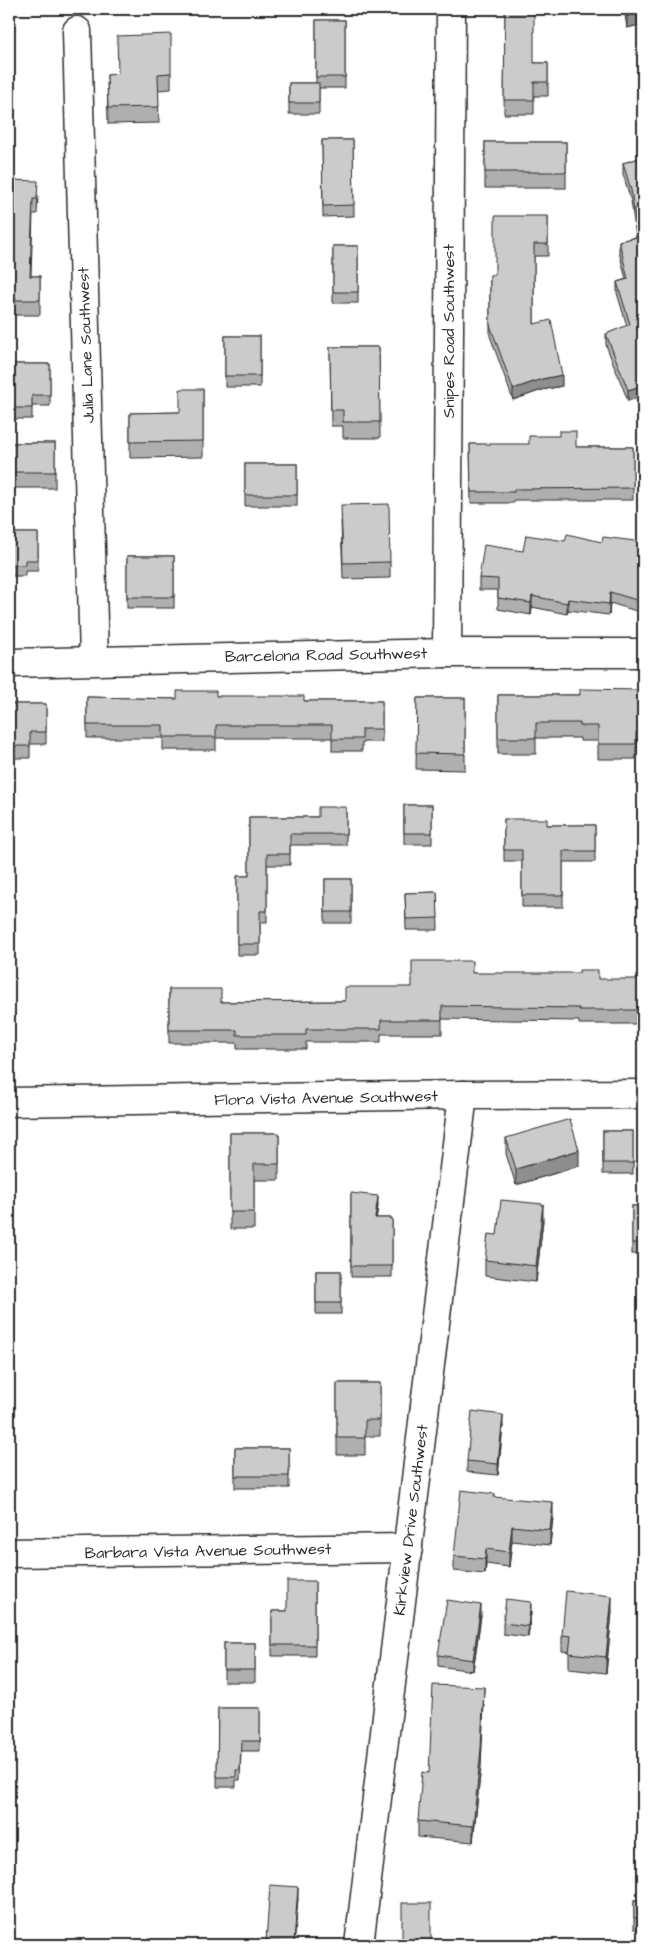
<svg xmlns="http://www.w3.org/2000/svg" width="652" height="1954" font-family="'Architects Daughter',sans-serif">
  <rect width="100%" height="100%" fill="#fff"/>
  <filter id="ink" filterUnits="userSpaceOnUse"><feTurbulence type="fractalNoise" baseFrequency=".02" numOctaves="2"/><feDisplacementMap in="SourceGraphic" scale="10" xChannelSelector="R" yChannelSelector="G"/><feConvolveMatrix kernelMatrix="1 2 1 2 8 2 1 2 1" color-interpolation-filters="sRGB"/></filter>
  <g filter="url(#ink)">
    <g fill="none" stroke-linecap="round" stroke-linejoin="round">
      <defs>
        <g id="minor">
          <path d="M77,31L94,660"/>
          <path d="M447,653L451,9"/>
          <path d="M9,663L447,653H643"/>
          <path d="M9,1102L463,1095L643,1094"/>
          <path d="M9,1553L408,1548"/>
          <path d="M359,1945L463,1095"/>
        </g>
      </defs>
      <use href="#minor" stroke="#2b2b2b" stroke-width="31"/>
      <use href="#minor" stroke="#fff" stroke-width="28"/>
    </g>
    <g fill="#afafaf" stroke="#2b2b2b">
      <path d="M505,9L534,63H548V96H534V114H504Z"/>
      <path d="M624,9H643V24L627,28Z"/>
      <path d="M316,20H345V88H319V114H289V83H316Z"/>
      <path d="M171,73V89L158,90L159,123L108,124L107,75Z"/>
      <path d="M322,140H353L354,216L323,217Z"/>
      <rect x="485" y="142" width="81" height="46"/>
      <path d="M643,157V396L628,401L606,345V334L627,326L617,293V282L626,279L619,252V241L636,237L631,201L623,174V163Z"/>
      <path d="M9,180L38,196L37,214H33L31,276H40V315H9Z"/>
      <path d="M548,216V256H534V324L562,386L542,390L513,400L490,336V275H495Z"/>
      <rect x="333" y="246" width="25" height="57"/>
      <rect x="225" y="336" width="35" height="51"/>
      <path d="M330,347H379L380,438H343V426H331Z"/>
      <path d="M9,364H50V406H32V419H9Z"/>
      <path d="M203,389V457L130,458V413L180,412Z"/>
      <rect x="9" y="443" width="46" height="45"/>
      <path d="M470,444L576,447H633V500H514V503H471Z"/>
      <rect x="245" y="464" width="52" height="42"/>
      <path d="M341,521L390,562V578L343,579Z"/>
      <path d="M9,533H38V571H25V576H9Z"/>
      <path d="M565,541L602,542H643V613L610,603L609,615L568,610L567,614L532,607L531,615L498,609V590H479V578L523,551Z"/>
      <rect x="127" y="556" width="47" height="52"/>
      <path d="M643,690V747H636V759H598V741H580V738H536V754H498V695H580Z"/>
      <path d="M216,696L304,701H382V742H362V751H332V738H216V750H163V738H87V697L177,699Z"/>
      <path d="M417,698H465V770L416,769Z"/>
      <path d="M9,704H46V744H30V758H9Z"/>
      <rect x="404" y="805" width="28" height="39"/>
      <path d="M346,807V845H290V865H267V922H260V955H237V876H249V817H318Z"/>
      <path d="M504,819L547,825H595V862H563V907H522V861H504Z"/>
      <rect x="325" y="879" width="26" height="44"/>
      <path d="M437,892L438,930H406L405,893Z"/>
      <path d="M472,973L598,979L641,993H643V1024H579V1021L442,1019V1034H381V1042H306V1049H237V1043H169V989L221,1002L345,1001L412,987Z"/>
      <rect x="603" y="1131" width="30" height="43"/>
      <path d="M230,1133H279V1180H254V1229H230Z"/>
      <path d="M506,1138L579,1166L516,1185L506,1154Z"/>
      <path d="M351,1193L378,1206L376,1218H392V1277H351Z"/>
      <rect x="632" y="1206" width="11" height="48"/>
      <path d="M543,1220L536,1282L485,1276V1260L497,1235Z"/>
      <rect x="316" y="1271" width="25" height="43"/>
      <path d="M337,1383H380V1436H365V1455H337Z"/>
      <path d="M503,1426L498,1475L467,1472V1461Z"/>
      <rect x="235" y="1448" width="54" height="40"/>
      <path d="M495,1497L553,1517L550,1545L512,1541L509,1567L486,1564L485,1574L454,1571V1556Z"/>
      <path d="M315,1581V1656H272V1611H287Z"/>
      <path d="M612,1612L606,1673L569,1669V1652L562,1651V1635Z"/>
      <path d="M531,1613L528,1637L503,1634V1623Z"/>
      <path d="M481,1616L473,1671L438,1666V1655Z"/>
      <rect x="224" y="1643" width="31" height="39"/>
      <path d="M643,1685V1706H642Z"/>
      <path d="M484,1704L481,1765L473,1842L418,1837V1821Z"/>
      <path d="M218,1708H260V1751H241L240,1780H236V1787H217Z"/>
      <path d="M298,1898L294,1945H266V1941Z"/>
      <rect x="634" y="1900" width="9" height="29"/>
    </g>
    <g fill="#8e8e8e" stroke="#2b2b2b">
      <path d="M643,13V24L627,28V16Z"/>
      <path d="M562,375V386L542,390L513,400V389L542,379Z"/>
      <path d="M643,385V396L628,401V390Z"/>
      <path d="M610,592V603L609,615V604Z"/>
      <path d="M532,596V607L531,615V603Z"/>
      <path d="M568,599V610L567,614V603Z"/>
      <path d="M579,1150V1166L516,1185V1169Z"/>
      <path d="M378,1196V1206L375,1228V1218Z"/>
      <path d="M543,1204V1220L536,1282V1266Z"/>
      <path d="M503,1415V1426L498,1475V1464Z"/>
      <path d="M553,1502V1517L550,1545V1530Z"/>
      <path d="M512,1526V1541L509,1567V1552Z"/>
      <path d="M486,1549V1564L485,1574V1559Z"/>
      <path d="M612,1596V1612L606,1673V1657Z"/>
      <path d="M531,1602V1613L528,1637V1626Z"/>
      <path d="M481,1605V1616L473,1671V1660Z"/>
      <path d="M484,1687L481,1765L473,1842V1826Z"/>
      <path d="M298,1887V1898L294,1945Z"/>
    </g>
    <g fill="#cbcbcb" stroke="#2b2b2b">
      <path d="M505,9H534V63H548V82H534V100H504Z"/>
      <path d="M626,9H643V13L627,16Z"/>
      <rect x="316" y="20" width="29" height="57"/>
      <path d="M171,34V73L158,74L159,107L108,108L107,75L118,74L117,36Z"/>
      <rect x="289" y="83" width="30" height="20"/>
      <path d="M322,140H353L354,205L323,206Z"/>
      <rect x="485" y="142" width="81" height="30"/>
      <path d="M643,157V385L628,390L606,334L630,324L617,282L628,279L619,241L638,237L631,190L623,163Z"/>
      <path d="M9,180L38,181L37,199H33L30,276H40V300H9Z"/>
      <path d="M495,216H548V244H534V324L551,320L562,375L542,379L513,389L490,325V275H495Z"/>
      <rect x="333" y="246" width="25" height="46"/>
      <rect x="225" y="336" width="35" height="40"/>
      <path d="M330,347H379L380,422H343V410H331Z"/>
      <path d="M9,364H50V395H32V408H9Z"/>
      <path d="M180,389H203V441L130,442V413L180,412Z"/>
      <path d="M559,431H576V447H633V488L514,489V492H471L470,444H529V436H559Z"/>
      <rect x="9" y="443" width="46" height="29"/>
      <rect x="245" y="464" width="52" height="31"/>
      <path d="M389,504L390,562L343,563L341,505Z"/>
      <path d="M9,533H38V560H25V565H9Z"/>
      <path d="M567,534L602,542L603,537L643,542V602L610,592L609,604L568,599L567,603L532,596L531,603L498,598V579L479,578L484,545L523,551L526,535L565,541Z"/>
      <rect x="127" y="556" width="47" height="41"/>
      <path d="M580,689L643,690V732H636V744H598V726H580V723H536V738H498V695H580Z"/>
      <path d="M177,691H216V696H304V701H382V729H362V739H332V725H216V737H163V725H87V697L177,699Z"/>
      <path d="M417,698H465V754L416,753Z"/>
      <path d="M9,704H46V732H30V746H9Z"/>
      <rect x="404" y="805" width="28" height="28"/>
      <path d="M318,807H346V834H290V854H267V911H260V944H237V876H249V817H318Z"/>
      <path d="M504,819H547V825H595V851H563V895H522V850H504Z"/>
      <rect x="325" y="879" width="26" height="33"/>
      <path d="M437,892L438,918L406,919L405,893Z"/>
      <path d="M412,961H472V973H579V970H598V979H641V993H643V1010H579V1008L442,1006V1020H381V1029H306V1035H237V1030H169V989H221V1002L345,1001V987H412Z"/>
      <path d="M570,1119L579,1150L516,1169L506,1138Z"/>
      <rect x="603" y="1131" width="30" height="32"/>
      <path d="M230,1133H279V1164H254V1212H230Z"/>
      <path d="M351,1193L378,1196L375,1218H392V1266H351Z"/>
      <path d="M501,1200L543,1204L536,1266L485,1260L488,1234L497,1235Z"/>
      <rect x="632" y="1206" width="11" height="37"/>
      <rect x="316" y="1271" width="25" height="32"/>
      <path d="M337,1383H380V1420H365V1438H337Z"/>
      <path d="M472,1411L503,1415L498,1464L467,1461Z"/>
      <rect x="235" y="1448" width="54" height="28"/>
      <path d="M461,1490L495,1494L494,1497L553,1502L550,1530L512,1526L509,1552L486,1549L485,1559L454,1556Z"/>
      <path d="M287,1581H315V1645H272V1611H287Z"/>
      <path d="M566,1591L612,1596L606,1657L569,1653L571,1636L562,1635Z"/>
      <path d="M506,1599L531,1602L528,1626L503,1623Z"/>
      <path d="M447,1600L481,1605L473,1660L438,1655Z"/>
      <rect x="224" y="1643" width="31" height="27"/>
      <path d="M433,1685L484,1687L481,1749L473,1826L418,1821L422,1772L429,1773Z"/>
      <path d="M218,1708H260V1741H241L240,1770H236V1777H217Z"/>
      <path d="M270,1885L298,1887L294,1943L266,1941Z"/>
      <rect x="634" y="1900" width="9" height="18"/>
      <rect x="402" y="1903" width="29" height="42"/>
    </g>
  </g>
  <g text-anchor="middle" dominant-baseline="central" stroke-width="4" stroke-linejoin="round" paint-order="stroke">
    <g font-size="16" fill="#2b2b2b" stroke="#fff">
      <text transform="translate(449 331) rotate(-90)">Snipes Road Southwest</text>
      <text transform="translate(86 345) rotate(-92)">Julia Lane Southwest</text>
      <text transform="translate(326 655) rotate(-1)">Barcelona Road Southwest</text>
      <text transform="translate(326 1098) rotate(-1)">Flora Vista Avenue Southwest</text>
      <text transform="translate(411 1520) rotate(-83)">Kirkview Drive Southwest</text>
      <text transform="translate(208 1551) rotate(-1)">Barbara Vista Avenue Southwest</text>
    </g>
  </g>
  <rect width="652" height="1954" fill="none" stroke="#fff" stroke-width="30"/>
  <rect x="15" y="15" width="622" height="1924" fill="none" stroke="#2b2b2b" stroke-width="2" filter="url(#ink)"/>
</svg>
